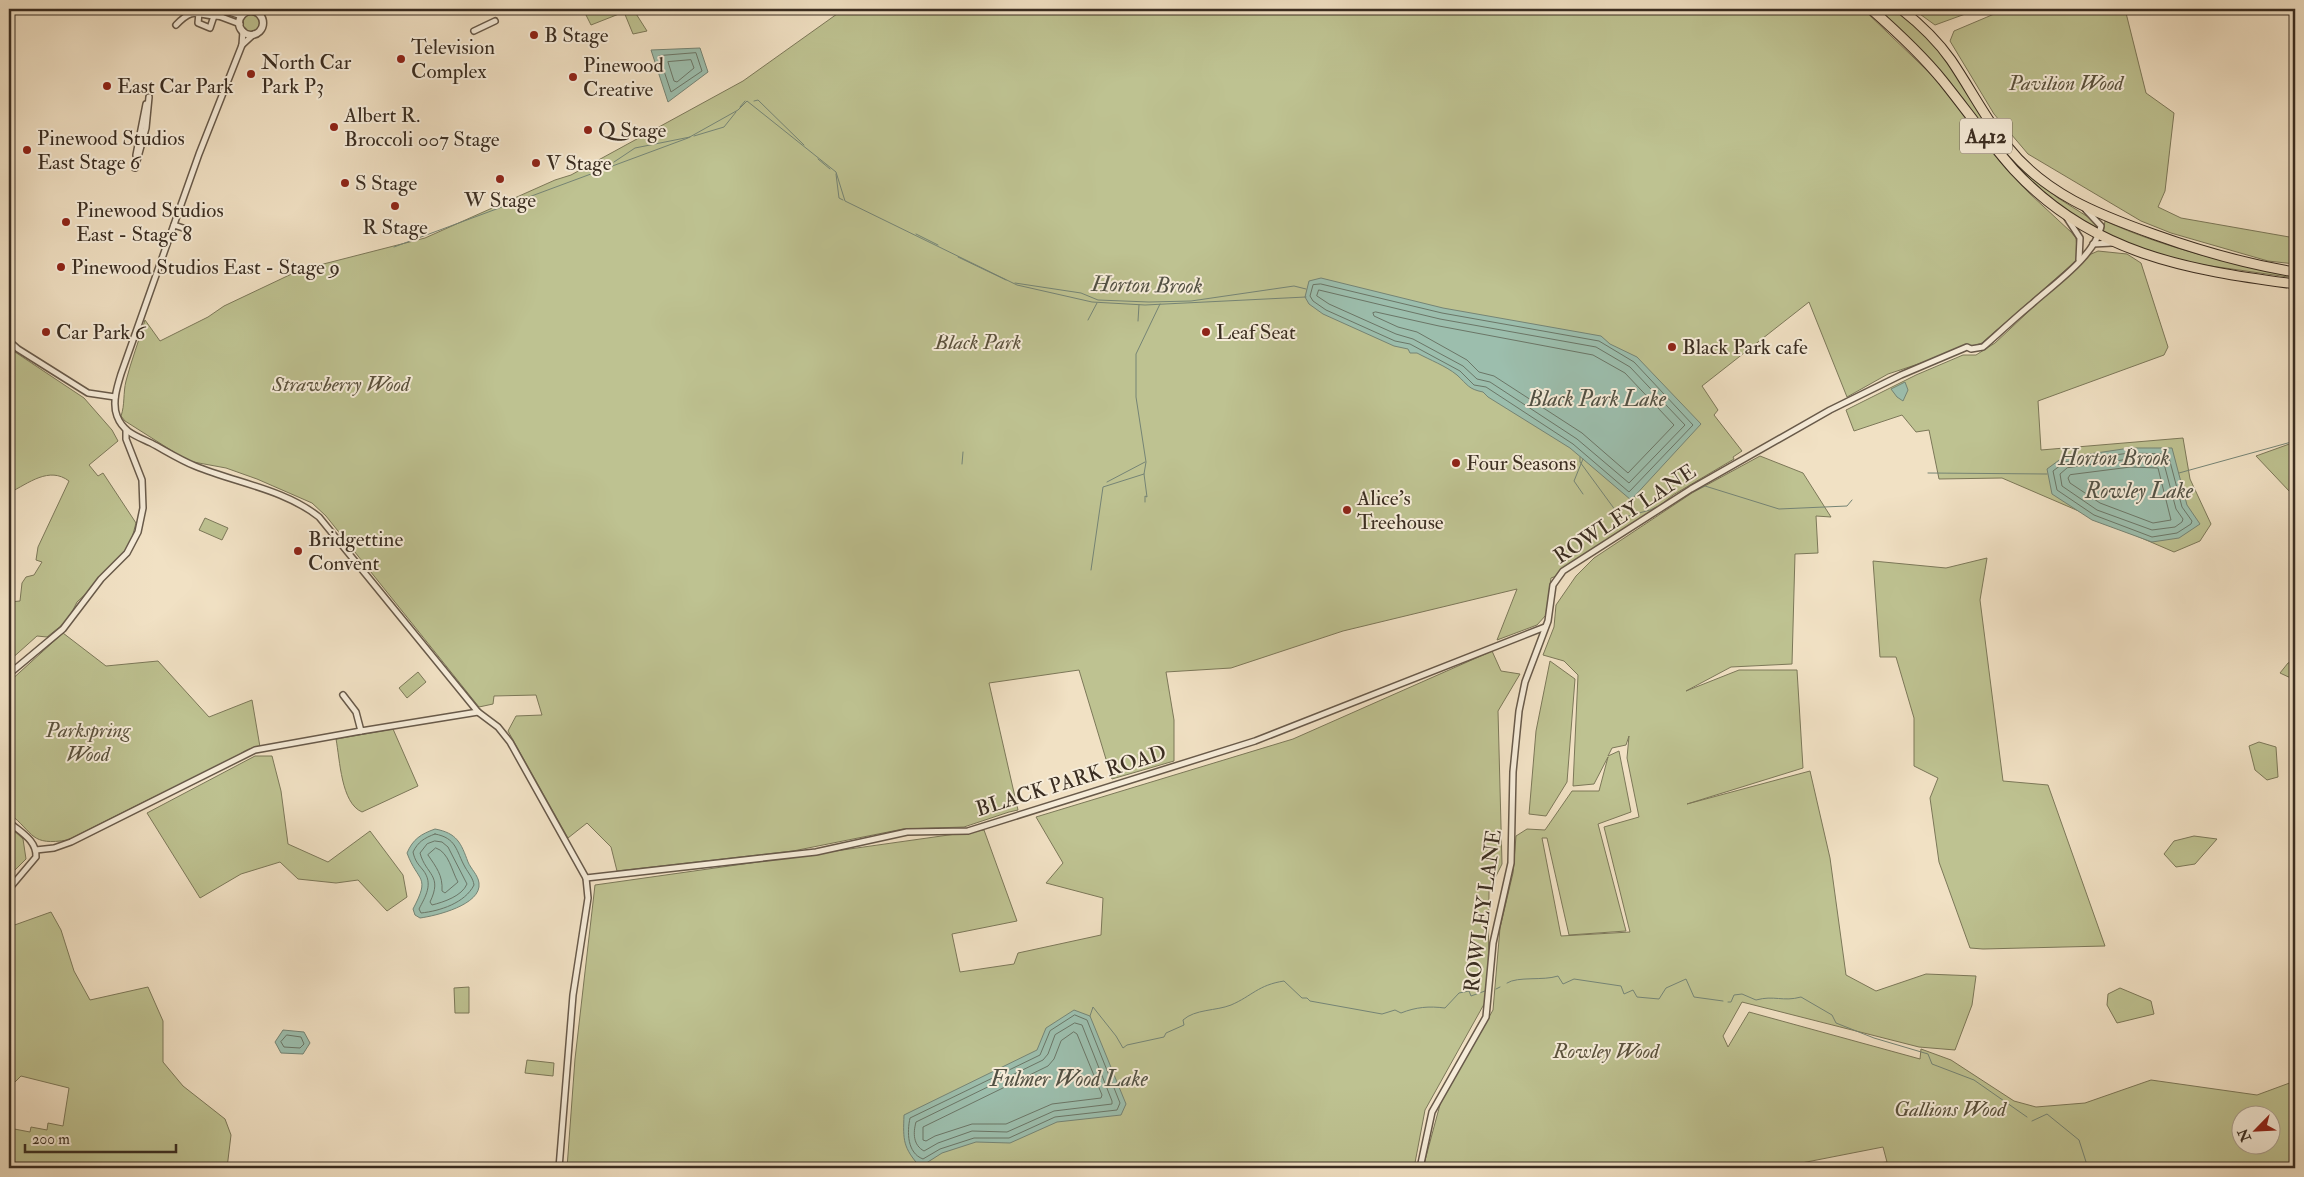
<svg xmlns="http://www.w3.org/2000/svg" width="2304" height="1177" font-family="'IM FELL Double Pica',serif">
  <rect width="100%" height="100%" fill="#f1e1c4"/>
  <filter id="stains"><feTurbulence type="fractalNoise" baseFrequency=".004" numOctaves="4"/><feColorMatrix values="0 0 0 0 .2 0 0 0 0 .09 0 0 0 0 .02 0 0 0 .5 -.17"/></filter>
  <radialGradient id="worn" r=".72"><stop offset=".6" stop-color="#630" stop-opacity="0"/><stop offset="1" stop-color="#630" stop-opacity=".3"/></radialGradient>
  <g fill="#bec291" stroke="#7c7859" fill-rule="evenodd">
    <path d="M583,9H633L647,31L633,34L624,12L591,25Z"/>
    <path d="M844,9H1863L1938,81L2001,163L2029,193L2071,232L2076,238L2078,259L1982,343L1888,374L1847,397L1809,302L1702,386L1718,410L1714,415L1742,451L1733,457L1734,459L1673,495L1637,524L1559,575L1551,578L1546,615L1537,625L1497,640L1517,589L1343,631L1231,668L1166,672L1174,720V761L1112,779L1079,670L989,683L1018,810L1009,812L964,827L903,829L793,851L617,871L611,847L587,823L568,838L508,731L516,716L542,715L536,695L494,696L493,704L479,707L326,516L312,503L257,479L226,468L188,461L125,421L121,416C125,405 123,393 126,381C131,361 139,341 145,320L160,341L208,317L224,306L300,270L425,238L555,180L571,175L743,81Z"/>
    <path d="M1876,9H1897L1934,44L2043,186L2058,198L2096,222L2098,224V230C2045,201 2008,158 1969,114C1938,79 1907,44 1876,9Z"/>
    <path d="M1913,9H1979L1935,25Z"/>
    <path d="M2006,9H2125L2146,93L2174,113L2165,191L2158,207L2181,218L2295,238V264L2268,261L2171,233L2141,221L2028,154L1994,114L1950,41L1954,31Z"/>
    <circle cx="252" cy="23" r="9"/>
    <path d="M2105,221C2165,248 2230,264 2295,275V278L2176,261L2103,234Z"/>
    <path d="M2098,251L2127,254L2141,263L2168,347L2164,355L2038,401L2041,450L2183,438L2190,479L2211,524L2200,541L2174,552L2002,478L1939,479L1929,430L1916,432L1902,415L1854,431L1846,410L1916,375L1963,355H1976L1995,343L2089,255Z"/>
    <path d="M9,348L84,398L112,430L118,441L89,465L98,476L103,473L136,523L130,545L97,583L77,602L68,620L47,637L37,636L9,661V602L20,601L22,583L26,577L34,575L42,562L36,560L38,547L69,481C49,466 29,483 9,493Z"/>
    <path d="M2295,442V477L2290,492L2256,456Z"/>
    <path d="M1760,456L1803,473L1831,517L1816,516L1818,553L1795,554L1792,664L1731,667L1686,691L1739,670H1797L1803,768L1687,804L1810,771L1830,858L1846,975L1876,991L1926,974L1976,976L1972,1005L1955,1050L1919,1047L1742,1002L1723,1036L1728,1047L1749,1012L1920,1059L1921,1049L1951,1060L2014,1101L2036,1107L2085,1103L2151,1080L2257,1095L2295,1081V1160L2276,1168H1840L1887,1162L1883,1147L1776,1168H1425L1424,1164L1441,1101L1493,1010L1500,928L1513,873L1516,836L1527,829L1545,830L1572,791H1599L1608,757L1594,784L1573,786L1578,675L1564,661L1543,655L1554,627L1556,605L1576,576L1594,558L1692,493ZM1629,736L1627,758L1639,817L1604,827L1630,932L1561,936L1542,838H1547L1569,935L1626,931L1598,824L1631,812L1619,751L1608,756L1612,748L1626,745ZM2242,1114H2272V1144H2242Z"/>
    <path d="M205,518L228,528L222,540L199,530Z"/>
    <path d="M1987,558L1980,600L2003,781L2048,785L2105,946L1983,949L1970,948L1939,862L1930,798L1938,778L1914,766V718L1896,657H1880L1873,561L1946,568Z"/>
    <path d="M63,633L106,666L158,661L209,717L252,700L260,747C242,748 241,756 226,763C173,787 121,813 68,840C30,846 35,834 9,813V682Z"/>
    <path d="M1492,651L1501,671L1520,674L1498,711L1502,864L1489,890L1488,997L1425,1110L1414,1168H567L575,1059L595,885L984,830L1017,921L952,934L960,972L1014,964L1018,953L1101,935L1103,898L1046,883L1063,863L1036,817L1293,739Z"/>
    <path d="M2295,660V680L2280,673L2288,663Z"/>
    <path d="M1550,661L1575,679L1567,782L1546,816L1529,814L1536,731Z"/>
    <path d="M418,672L426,682L407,698L399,688Z"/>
    <path d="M393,729L418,786L362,812C341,803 340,760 336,739Z"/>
    <path d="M2259,742L2276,747L2278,777L2267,780L2255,770L2249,746Z"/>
    <path d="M255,756H272L281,791L288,844L328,862L370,831L403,875L407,897L387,911L358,880L336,883L298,879L280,862L241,874L200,898L147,813Z"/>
    <path d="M9,826L23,839L26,859L9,876Z"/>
    <path d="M2194,836L2217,839L2195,864L2176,867L2164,854L2174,841Z"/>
    <path d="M51,912L61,930L74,971L90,1000L148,987L163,1021V1062L183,1086L225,1119L231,1135L227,1168H9V1128L30,1132L31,1127L47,1130L48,1123L63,1126L69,1088L21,1076L12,1085H9V927Z"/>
    <path d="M469,987V1013H455L454,988Z"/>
    <path d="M2120,988L2151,1001L2154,1014L2117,1023L2107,1005L2108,994Z"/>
    <path d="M527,1060L554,1063L553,1076L525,1073Z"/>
  </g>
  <g fill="#9cbead" stroke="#758475">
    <path d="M700,48L708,72L668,102L651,50Z"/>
    <path d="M1321,278L1443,308L1601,336L1610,344L1637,357L1701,424L1631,500L1570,448L1488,397L1483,392C1468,389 1468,385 1457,375C1446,366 1430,360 1417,353H1410L1408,349L1394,346L1323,314L1309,304L1305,297L1309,281Z"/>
    <path d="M1905,382L1908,390L1903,401L1897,397L1891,389Z"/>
    <path d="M2130,448H2172L2187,505L2200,524L2179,538L2152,542L2092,520L2052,494L2047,469L2062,458Z"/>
    <path d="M435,829C457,833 461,843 468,862C471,869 478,875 479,883C482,905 435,916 420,918L415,915L413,909C431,875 418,883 407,853C413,839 421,834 435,829Z"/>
    <path d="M1074,1010L1090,1016L1126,1104L1121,1115L1057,1122L1010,1143L976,1142L942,1153L920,1167C903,1147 903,1141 904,1115L1037,1050L1046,1028Z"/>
    <path d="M283,1030L304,1032L310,1043L303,1054L281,1053L275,1042Z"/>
  </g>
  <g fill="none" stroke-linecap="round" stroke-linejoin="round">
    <g stroke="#6b7667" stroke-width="1">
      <path d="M696,53L702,71L671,92L659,56Z"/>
      <path d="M691,60L694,68L677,82L674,81L668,62Z"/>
      <path d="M1321,284L1442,313L1599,341L1634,362L1693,425L1629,492L1573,444L1486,387L1474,385L1460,371L1410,344L1395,341L1326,310L1313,301L1310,296L1313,285Z"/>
      <path d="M1319,290L1440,319L1596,347L1630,367L1685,425L1629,483L1577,439L1490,382L1477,379L1463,366L1413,339L1396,334L1329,304L1317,296Z"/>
      <path d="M1376,312L1439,326L1593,355L1625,373L1674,425L1628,473L1582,433L1494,376L1479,372L1467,360L1417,332L1398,327L1374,316L1373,313Z"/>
      <path d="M2130,453L2168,454L2182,507L2192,521L2191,524L2177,533L2152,537L2094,515L2057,490L2053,471L2065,462Z"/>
      <path d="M2130,459L2163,460L2176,509L2183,519L2182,522L2175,527L2152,530L2097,510L2062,486L2060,474L2067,468Z"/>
      <path d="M2131,467L2158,468L2171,520L2153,523L2100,503L2070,483L2068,478L2070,475Z"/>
      <path d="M435,834C457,838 456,851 465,867C469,874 473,878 474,885C465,903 440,911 421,913L419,909C425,897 434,884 423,870C418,864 415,861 413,852C418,842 424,838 435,834Z"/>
      <path d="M435,841L442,842L448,847L467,884C462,896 444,902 432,905L430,902C443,875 426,875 420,853L427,844Z"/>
      <path d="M436,848C449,852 452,872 458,882L445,893L442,891C443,875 436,867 428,855Z"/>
      <path d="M1075,1015L1087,1020L1120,1103L1117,1110L1055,1117L1009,1138H974L940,1149L923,1159C907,1153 907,1132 910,1118L1040,1055L1050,1031Z"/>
      <path d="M1075,1023L1082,1025L1112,1101V1104L1054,1111L1007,1132L972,1131L938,1143L924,1151C913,1145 913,1133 916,1122L1043,1060L1048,1054L1055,1035Z"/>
      <path d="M1074,1032L1077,1034L1102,1095L1101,1098L1052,1104L1006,1124H972L935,1136L926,1141L923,1140V1127L1048,1066L1054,1059L1061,1041Z"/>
      <path d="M287,1035L301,1037L304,1044L300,1048L284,1047L281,1042Z"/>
    </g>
    <g stroke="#758475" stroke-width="1">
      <path d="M754,101L758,100L804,145"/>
      <path d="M740,107L745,101"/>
      <path d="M694,136L724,127L736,112"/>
      <path d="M818,159L830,169"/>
      <path d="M614,162L635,148L690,137"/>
      <path d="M836,174L839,198L843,200"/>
      <path d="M916,234L938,245"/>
      <path d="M394,247L688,138L738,110L747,101L836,172L845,201L1017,285L1092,302L1145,305L1306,297"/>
      <path d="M958,257L1006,280"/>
      <path d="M1015,283L1081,293L1098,300L1149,302L1191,301L1294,286L1306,289"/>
      <path d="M1088,320L1097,303"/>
      <path d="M1138,321L1139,305"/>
      <path d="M1580,457V462L1621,518L1650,510L1667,502"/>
      <path d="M962,464L963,452"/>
      <path d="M1928,473L2047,474"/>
      <path d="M2179,473L2295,441"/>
      <path d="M1107,482L1145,462"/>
      <path d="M1689,493L1705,486L1779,509L1847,506L1852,500"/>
      <path d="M1583,494L1574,481L1583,459"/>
      <path d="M1145,502V496L1147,497L1144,474L1146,462L1136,397V354L1160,304"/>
      <path d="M1091,570L1103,487L1144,474"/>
      <path d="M1507,983C1518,976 1543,981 1558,976L1563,984L1574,979L1621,986L1624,994L1633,990L1637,997L1659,999L1666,988L1686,979L1694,997L1723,1001"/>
      <path d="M1496,989L1500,987"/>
      <path d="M1728,1002H1731L1734,995L1742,994L1756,1000C1774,995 1783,1002 1801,997L1832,1015L1836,1023L1874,1038L1928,1054L1932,1064L1974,1080L2027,1117"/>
      <path d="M1090,1016L1093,1007L1116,1036L1123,1048L1127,1045L1164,1037L1166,1033L1184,1025L1183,1020C1195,1009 1216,1011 1231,1005C1252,996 1258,985 1284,981L1302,998H1307L1310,1001L1382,1014L1395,1010L1401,1013C1416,1007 1429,1006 1445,1008L1459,993L1469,991L1471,996L1485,991"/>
      <path d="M2032,1121L2047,1114L2079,1140L2088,1168"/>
    </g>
    <defs>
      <g id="minor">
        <path d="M200,9L240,24"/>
        <path d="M220,9L242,16"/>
        <path d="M199,13L198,23L210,28L214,16"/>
        <path d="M176,25C196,4 197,18 221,16"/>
        <path d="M243,31L242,45L199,154L121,374C117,387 112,403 117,416C123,432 136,436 151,443C166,451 180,460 195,466C236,483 284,489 319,517L478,712L498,727L510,742L586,878L588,898L573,995L559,1168"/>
        <path d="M474,31L495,21"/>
        <path d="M242,45L254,34"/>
        <path d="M136,155L146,104"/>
        <path d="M135,168L146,128L149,97"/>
        <path d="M2067,218L2080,238L2079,260"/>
        <path d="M174,225L183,228"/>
        <path d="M2093,244L2112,243"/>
        <path d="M9,341L18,349L88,393L115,397"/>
        <path d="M9,674L63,629L101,579L127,553L138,532L143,508L142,480L126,439V431"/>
        <path d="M343,695L356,712L361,731"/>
        <path d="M9,822C20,832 37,840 36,857L9,889"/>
        <path d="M36,850L54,848L71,842L255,750L361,731L478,712"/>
        <path d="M586,878L816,852L907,832L968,831L1255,741L1545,627"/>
        <path d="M1420,1168L1432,1112L1486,1017L1493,943L1511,863L1513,772L1519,711L1525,682L1548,621L1553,585L1563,571L1691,489L1830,410L1901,375L1967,347L1971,349L1983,347C2000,332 2016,317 2033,303C2054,284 2096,255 2101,226L2086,210"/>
      </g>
      <circle id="tertiary" cx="251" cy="23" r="12"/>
      <g id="primary">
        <path d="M1871,9C1896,31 1922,55 1943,81C1967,111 1989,142 2014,170C2092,254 2187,270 2295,284"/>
        <path d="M1901,9C1920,24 1937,40 1951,60C1970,88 1986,119 2007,146C2045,194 2097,214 2153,234C2200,251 2246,264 2295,272"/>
      </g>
    </defs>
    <use href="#minor" stroke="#685a4a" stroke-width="8"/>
    <use href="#tertiary" stroke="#685a4a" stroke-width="9"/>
    <use href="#primary" stroke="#3a2d21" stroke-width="11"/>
    <use href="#minor" stroke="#f6ecd9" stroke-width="5"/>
    <use href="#tertiary" stroke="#f6ecd9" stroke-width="6"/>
    <use href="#primary" stroke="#f1e1c4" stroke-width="9"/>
  </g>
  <g fill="#8f2418" stroke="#f6ecd9" stroke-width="2">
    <circle cx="534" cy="35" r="5"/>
    <circle cx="401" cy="59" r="5"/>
    <circle cx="251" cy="74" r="5"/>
    <circle cx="573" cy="77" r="5"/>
    <circle cx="107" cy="86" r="5"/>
    <circle cx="334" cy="127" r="5"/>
    <circle cx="588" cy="130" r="5"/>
    <circle cx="27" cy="150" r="5"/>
    <circle cx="536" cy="163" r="5"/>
    <circle cx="500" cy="179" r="5"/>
    <circle cx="345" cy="183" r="5"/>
    <circle cx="395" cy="206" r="5"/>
    <circle cx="66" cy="222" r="5"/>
    <circle cx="61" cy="267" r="5"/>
    <circle cx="46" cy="332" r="5"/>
    <circle cx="1206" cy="332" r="5"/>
    <circle cx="1672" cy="347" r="5"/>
    <circle cx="1456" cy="463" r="5"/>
    <circle cx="1347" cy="510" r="5"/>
    <circle cx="298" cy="551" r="5"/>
  </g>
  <g text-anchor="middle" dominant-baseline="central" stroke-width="4" stroke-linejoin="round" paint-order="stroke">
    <rect fill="#f6ecd9" stroke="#726658" stroke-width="1" x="1960" y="118.5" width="52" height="35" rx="4"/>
    <g font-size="20" font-weight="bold" fill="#3a2d21">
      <text x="1986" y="136">A412</text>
    </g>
    <g font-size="21" fill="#3a2d21" stroke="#f6ecd9" text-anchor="start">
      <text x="544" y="35">B Stage</text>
      <text x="411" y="47">Television<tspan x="411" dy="24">Complex</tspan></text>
      <text x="261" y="62">North Car<tspan x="261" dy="24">Park P3</tspan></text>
      <text x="583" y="65">Pinewood<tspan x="583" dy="24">Creative</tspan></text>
      <text x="117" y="86">East Car Park</text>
      <text x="344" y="115">Albert R.<tspan x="344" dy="24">Broccoli 007 Stage</tspan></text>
      <text x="598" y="130">Q Stage</text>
      <text x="37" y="138">Pinewood Studios<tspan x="37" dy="24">East Stage 6</tspan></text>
      <text x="546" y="163">V Stage</text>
      <text x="355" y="183">S Stage</text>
      <text x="500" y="200" text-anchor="middle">W Stage</text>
      <text x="76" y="210">Pinewood Studios<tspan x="76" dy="24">East - Stage 8</tspan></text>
      <text x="395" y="227" text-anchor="middle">R Stage</text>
      <text x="71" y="267">Pinewood Studios East - Stage 9</text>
      <text x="56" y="332">Car Park 6</text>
      <text x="1216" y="332">Leaf Seat</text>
      <text x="1682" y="347">Black Park cafe</text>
      <text x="1466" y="463">Four Seasons</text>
      <text x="1357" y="498">Alice's<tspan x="1357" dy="24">Treehouse</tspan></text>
      <text x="308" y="539">Bridgettine<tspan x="308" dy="24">Convent</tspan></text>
    </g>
    <g font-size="21" font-style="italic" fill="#5b523d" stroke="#f6ecd9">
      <text x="2066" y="83">Pavilion Wood</text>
      <text x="978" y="342">Black Park</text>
      <text x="341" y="384">Strawberry Wood</text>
      <text x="88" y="730">Parkspring<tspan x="88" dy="24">Wood</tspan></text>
      <text x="1606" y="1051">Rowley Wood</text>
      <text x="1950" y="1109">Gallions Wood</text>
    </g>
    <g font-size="21" fill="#3a2d21" stroke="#f6ecd9">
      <text transform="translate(1625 514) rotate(-33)">ROWLEY LANE</text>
      <text transform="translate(1071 781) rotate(-17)">BLACK PARK ROAD</text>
      <text transform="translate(1483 911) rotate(-82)">ROWLEY LANE</text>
    </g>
    <g font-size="22" font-style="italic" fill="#525144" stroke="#f6ecd9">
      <text transform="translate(1147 285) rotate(1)">Horton Brook</text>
      <text x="1597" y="399">Black Park Lake</text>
      <text x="2114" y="458">Horton Brook</text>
      <text x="2139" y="491">Rowley Lake</text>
      <text x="1069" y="1079">Fulmer Wood Lake</text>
    </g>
  </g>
  <rect width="2304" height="1177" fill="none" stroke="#f1e1c4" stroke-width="30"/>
  <rect x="10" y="10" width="2284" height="1157" fill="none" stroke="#3a2d21" stroke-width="2.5"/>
  <rect x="15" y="15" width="2274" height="1147" fill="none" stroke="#3a2d21"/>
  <g transform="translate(2256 1130) rotate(246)"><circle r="24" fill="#f6ecd9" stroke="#aba08f"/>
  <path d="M0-4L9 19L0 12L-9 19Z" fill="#8f2418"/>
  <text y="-8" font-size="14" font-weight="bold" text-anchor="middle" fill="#3a2d21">N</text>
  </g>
  <path d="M25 1144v8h151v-8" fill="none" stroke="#3a2d21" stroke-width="2.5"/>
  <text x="32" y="1144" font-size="15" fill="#3a2d21" stroke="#f6ecd9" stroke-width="4" paint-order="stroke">200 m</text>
  <rect width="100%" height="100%" filter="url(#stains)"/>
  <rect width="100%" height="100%" fill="url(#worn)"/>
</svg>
